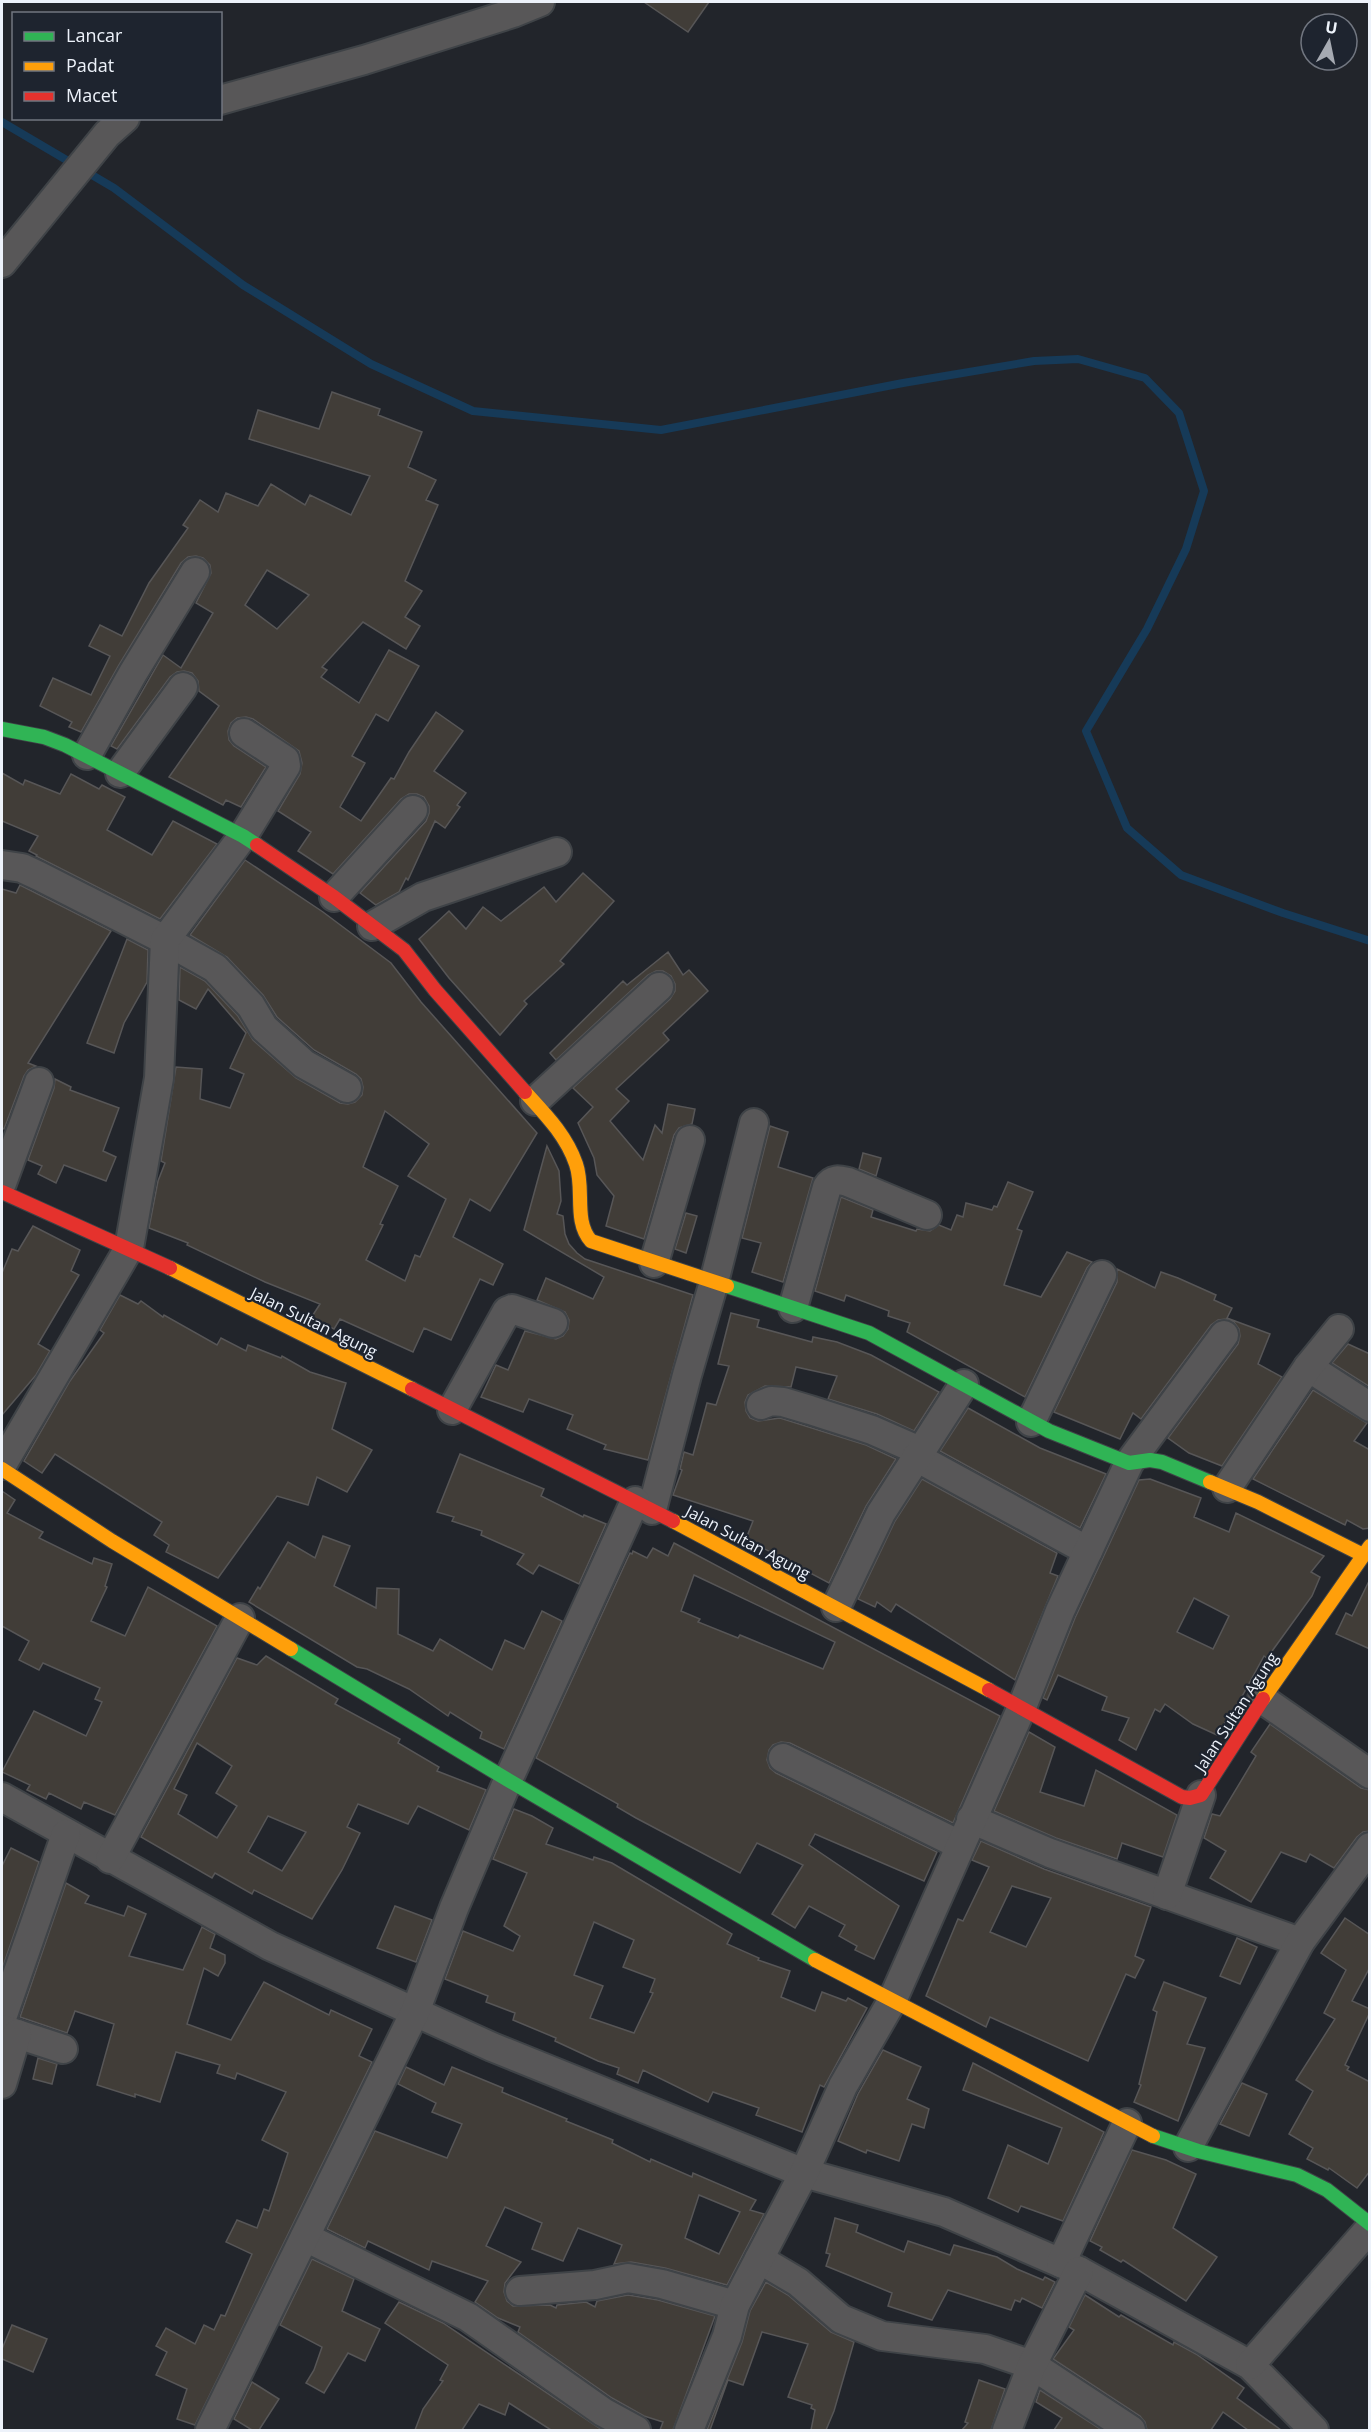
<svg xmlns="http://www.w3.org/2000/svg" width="1371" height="2432" font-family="'Open Sans',sans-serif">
  <rect width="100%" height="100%" fill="#22252b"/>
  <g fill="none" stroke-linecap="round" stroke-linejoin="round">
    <path stroke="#163a58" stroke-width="8" d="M2,122L114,188L243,285L371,364L473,411L661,430L903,383L1034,361L1078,359L1145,378L1179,413L1204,491L1186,549L1147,629L1086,731L1127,828L1181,875L1283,913L1370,941"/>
  </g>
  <g fill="#413d38" stroke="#575657" stroke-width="1.5" fill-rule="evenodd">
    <path d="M644,2H709L688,32Z"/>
    <path d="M332,392L380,409L378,415L422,432L408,467L436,480L426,500L438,505L405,581L422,591L405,617L420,626L406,649L363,622L322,667L327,670L321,677L359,703L389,650L419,666L388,721L376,714L352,756L365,763L340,807L361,821L391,778L394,779L409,752L436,712L463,731L434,771L466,793L457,805L460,807L445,828L435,821L408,880L406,878L399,892L376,905L360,893L426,821L429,813V806L424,797L417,794H409L401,799L333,874L298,851L311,832L278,811L300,774L302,763L299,751L253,719L246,717L237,718L231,723L228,731L229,740L234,746L266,767L241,807L226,800L223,805L169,777L219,706L199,691L198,681L192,673L184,671L177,672L170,677L117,749L111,746L163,655L181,668L213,613L196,603L211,573L210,565L203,558L196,556L188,557L181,563L119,665L81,732L69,727L72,722L40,706L53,678L91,695L110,656L89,646L100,625L122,636L149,583L188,528L183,525L200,500L218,512L226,493L258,506L271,484L305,505L310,495L351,515L370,476L249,439L258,410L319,429ZM267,570L309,595L277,629L245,605Z"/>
    <path d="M2,773L23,785L25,780L60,794L71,774L99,789L102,785L125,797L107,830L152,855L173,821L217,844L160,919L36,856L37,855L29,851L38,836L2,821Z"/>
    <path d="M245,860L323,912L391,963L421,1002L537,1133L490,1211L470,1199L453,1237L503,1264L493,1285L480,1279L451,1340L424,1328L413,1352L340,1319L334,1329L311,1318L320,1304L265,1282L187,1245L188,1243L149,1228L158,1181L165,1163L161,1161L176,1067L202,1069L200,1099L230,1108L244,1074L230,1068L246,1033L208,989L196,1009L179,1000L180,967L205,981L238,1016L253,1040L296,1078L340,1103L348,1104L355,1102L362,1095L363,1087L361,1079L356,1074L314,1050L277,1017L263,995L227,957L190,935ZM385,1111L429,1144L408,1176L446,1199L420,1257L415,1255L405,1281L366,1260L383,1225L380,1224L398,1186L363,1167Z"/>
    <path d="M583,873L614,901L560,961L564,964L524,1001L527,1004L500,1035L449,978L419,939L449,911L466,929L483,907L501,921L544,887L556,902Z"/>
    <path d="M20,885L111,931L28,1063L36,1066L28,1070L24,1076L4,1129L2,1128V889L16,893Z"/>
    <path d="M127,939L148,950L147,982L124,1023L114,1053L87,1043Z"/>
    <path d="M668,952L683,975L689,970L708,991L663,1033L669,1040L616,1089L629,1101L610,1121L643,1160L655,1125L662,1133L668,1104L695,1109L692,1124L679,1128L674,1135L644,1239L606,1226L614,1196L597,1175L594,1158L578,1123L593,1107L573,1088L670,999L675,991V984L671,976L663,971H656L648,975L556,1060L550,1053L623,981L627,985Z"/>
    <path d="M55,1079L71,1087L70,1090L119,1108L103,1151L116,1157L106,1181L64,1165L56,1183L38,1174L42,1166L28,1160L54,1088Z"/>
    <path d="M770,1126L788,1132L778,1167L813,1178L783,1282L752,1272L761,1243L742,1238Z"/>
    <path d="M547,1146L559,1171L561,1201L557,1214L563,1216L565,1234L569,1244L577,1253L585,1259L693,1295L648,1460L604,1449L606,1445L567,1429L573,1415L529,1399L523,1412L481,1397L496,1365L508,1370L525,1331L556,1339L563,1336L568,1329L569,1320L565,1312L537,1300L546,1278L593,1299L604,1277L524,1230Z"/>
    <path d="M863,1153L881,1158L876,1176L859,1169Z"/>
    <path d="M1008,1182L1033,1192L1017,1229L1022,1231L1004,1285L1041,1297L1067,1252L1092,1262L1087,1268L1025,1397L907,1332L910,1323L888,1316L889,1311L846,1295L844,1301L815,1291L841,1197L873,1210L871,1217L916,1231L917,1229L930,1231L939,1225L951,1230L957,1215L963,1217L966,1203L992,1210L994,1206L997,1207Z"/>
    <path d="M686,1213L697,1216L686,1253L675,1249Z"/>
    <path d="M33,1226L80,1250L71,1271L79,1275L38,1344L50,1351L36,1375L2,1415V1273L12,1249L18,1251Z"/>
    <path d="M1117,1269L1155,1288L1161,1272L1178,1278L1216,1295L1214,1300L1232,1308L1227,1318L1270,1334L1258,1364L1282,1377L1222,1466L1189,1453L1168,1438L1238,1344L1240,1336L1239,1329L1234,1322L1226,1319L1218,1320L1211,1325L1141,1419L1133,1413L1120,1439L1054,1412L1117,1282Z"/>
    <path d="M120,1295L138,1304L141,1301L163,1317L164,1315L217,1345L221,1338L246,1351L248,1345L281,1358L282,1356L310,1372L346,1383L332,1429L372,1450L347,1492L317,1477L308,1505L277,1496L218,1578L166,1552L169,1545L154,1535L162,1522L55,1454L42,1473L24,1461L70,1381L104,1333L100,1330Z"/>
    <path d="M731,1313L759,1320L757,1327L812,1342L813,1337L837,1342L871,1355L939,1392L914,1431L877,1414L828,1399L837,1376L796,1367L791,1387L765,1386L748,1395L745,1402L746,1411L750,1418L758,1421L780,1418L866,1445L896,1459L866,1506L829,1583L746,1539L753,1521L673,1495L682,1470L680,1469L684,1452L693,1455L707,1403L716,1405L729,1366L718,1364Z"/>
    <path d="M1348,1344L1370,1354V1387L1332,1363Z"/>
    <path d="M1313,1390L1367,1423L1354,1441L1370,1450V1528L1363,1529L1347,1520L1345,1525L1253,1479Z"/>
    <path d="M968,1408L1040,1448L1106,1474L1080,1528L940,1451Z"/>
    <path d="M460,1454L544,1489L541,1496L583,1517L584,1515L606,1524L579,1584L539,1565L533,1574L517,1564L524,1554L481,1535L482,1531L452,1521L454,1517L437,1512Z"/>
    <path d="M922,1479L1057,1553L1050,1573L1058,1576L1015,1680L896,1604L891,1612L877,1602L875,1607L858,1599L895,1521Z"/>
    <path d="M1150,1479L1201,1498L1194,1517L1229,1532L1236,1513L1324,1556L1311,1572L1320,1577L1312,1596L1267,1658L1264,1656L1240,1700L1217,1735L1193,1724L1165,1704L1160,1712L1155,1709L1136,1750L1119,1740L1129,1718L1102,1710L1107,1697L1058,1675L1047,1700L1043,1698L1075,1618L1139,1480ZM1194,1598L1229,1616L1213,1649L1177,1632Z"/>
    <path d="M2,1491L15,1500L7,1513L43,1532L39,1538L92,1564L94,1558L112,1564L105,1586L107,1587L91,1621L125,1636L148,1587L217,1626L115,1815L84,1802L81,1809L49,1793L46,1799L27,1790L30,1785L2,1772L34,1711L86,1736L102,1702L95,1699L100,1688L43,1663L39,1670L19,1660L29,1641L2,1626Z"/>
    <path d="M323,1536L350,1546L334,1586L376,1608L377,1588L399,1589L398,1634L433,1651L440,1639L492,1670L505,1640L524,1649L542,1611L562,1621L504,1749L480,1738L482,1732L450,1712L448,1716L409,1689L367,1669L357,1667L249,1602L258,1587L260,1589L288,1542L315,1558Z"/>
    <path d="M674,1543L1000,1716L953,1823L790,1743L781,1742L773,1745L769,1750L767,1760L770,1768L776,1773L937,1852L924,1881L815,1834L809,1845L899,1906L874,1959L855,1950L857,1946L839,1936L845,1925L809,1906L795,1928L772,1914L803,1865L757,1843L740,1873L636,1818L617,1807L618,1804L536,1758L630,1553L632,1554L633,1551L647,1558L653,1548L668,1556ZM694,1575L835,1642L823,1669L740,1635L738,1638L698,1622L700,1619L681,1611Z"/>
    <path d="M1370,1579V1649L1336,1634L1346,1613L1352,1616Z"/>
    <path d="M266,1656L338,1699L335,1704L400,1739L398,1743L439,1767L437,1771L486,1790L469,1830L418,1806L408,1824L358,1804L347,1827L360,1833L342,1870L312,1919L254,1890L252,1894L215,1873L212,1878L141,1837L237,1658L257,1665ZM197,1743L232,1766L216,1793L237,1806L217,1838L178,1814L187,1795L174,1789ZM268,1816L306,1832L282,1871L248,1852Z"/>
    <path d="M1270,1724L1361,1788L1370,1790V1831L1363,1832L1357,1837L1334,1868L1310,1854L1306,1862L1281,1852L1251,1902L1210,1878L1226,1851L1204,1838L1212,1814L1220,1816L1256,1756L1251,1752Z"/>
    <path d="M1029,1732L1055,1747L1040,1792L1084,1806L1096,1770L1177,1815L1163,1857L1122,1843L1117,1859L1056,1838L994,1811Z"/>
    <path d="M514,1809L532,1816L553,1828L546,1844L593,1860L594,1857L612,1863L732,1934L727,1944L759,1958L758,1960L790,1971L781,1997L815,2011L822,1992L846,2001L848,1998L867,2008L824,2087L820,2085L802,2132L756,2115L759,2108L713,2092L708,2102L643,2070L638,2083L617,2074L619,2068L598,2061L555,2041L556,2038L513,2020L515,2013L486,2002L488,1996L445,1979L463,1931L513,1951L520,1936L504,1926L527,1873L493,1859ZM594,1922L634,1940L623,1967L655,1979L650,1992L653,1993L634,2033L590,2018L603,1986L574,1975Z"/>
    <path d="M981,1841L1044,1869L1151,1907L1135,1956L1144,1960L1135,1978L1126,1974L1088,2061L990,2017L986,2027L926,1996L958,1919L963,1921L989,1867L972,1860ZM1012,1886L1051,1898L1026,1947L990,1932Z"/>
    <path d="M11,1848L39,1862L2,1969V1866Z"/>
    <path d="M66,1883L89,1896L85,1903L124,1916L128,1906L146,1914L129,1956L183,1970L202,1927L215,1934L210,1948L225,1955V1963L218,1976L204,1968L187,2024L231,2040L264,1982L329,2015L331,2010L372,2029L359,2056L372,2062L195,2425L177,2419L187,2389L156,2375L167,2352L156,2346L166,2328L195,2344L204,2325L214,2330L221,2315L225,2316L252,2254L226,2242L237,2220L257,2228L264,2209L269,2211L288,2153L262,2140L286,2092L237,2073L235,2079L217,2073L220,2065L176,2052L160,2102L135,2094V2097L97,2085L114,2024L75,2011L67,2033L20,2017Z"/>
    <path d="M395,1906L432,1920L416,1962L377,1948Z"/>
    <path d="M1345,1918L1370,1935V1967L1352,2001L1370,2009V2012L1345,2065L1349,2067L1347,2070L1370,2082V2171L1357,2188L1329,2168L1328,2170L1307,2159L1313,2148L1289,2134L1313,2091L1296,2080L1335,2019L1324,2013L1346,1970L1321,1953Z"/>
    <path d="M1237,1938L1257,1947L1240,1984L1220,1976Z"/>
    <path d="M1164,1982L1206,1998L1187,2044L1205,2048L1178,2121L1134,2102L1141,2085L1139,2084L1157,2012L1153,2010Z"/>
    <path d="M883,2050L921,2067L907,2099L929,2109L924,2128L912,2124L899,2161L867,2150L866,2153L838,2141L858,2094Z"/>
    <path d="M38,2058L57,2064L52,2084L33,2079Z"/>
    <path d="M973,2063L1104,2132L1063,2221L1021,2206L1018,2212L988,2198L1008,2145L1048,2164L1062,2128L963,2090Z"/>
    <path d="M406,2067L444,2085L452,2067L503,2088L502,2092L567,2119L566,2121L613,2140L612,2143L650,2162L651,2159L692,2177L693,2173L756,2200L750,2210L764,2214L727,2285L665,2268L631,2262L614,2264L622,2245L578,2228L563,2261L532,2249L542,2223L505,2207L486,2246L521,2262L505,2283L504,2292L507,2301L513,2306L550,2305L556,2308L557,2305L586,2302L595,2307L597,2301L628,2295L658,2300L715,2316L673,2430H660L663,2422L644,2416L612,2398L518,2332L520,2327L498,2318L475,2302L488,2281L432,2261L429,2270L368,2241L365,2248L327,2229L375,2131L447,2158L462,2124L432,2112L436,2103L398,2084ZM699,2195L740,2212L719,2254L685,2238Z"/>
    <path d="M1242,2083L1267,2094L1249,2136L1220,2124Z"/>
    <path d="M1132,2150L1166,2160L1196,2174L1173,2228L1217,2257L1186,2301L1123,2260L1121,2262L1100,2250L1102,2247L1090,2241Z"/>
    <path d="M835,2218L858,2225L856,2232L904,2252L908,2241L950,2255L954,2245L997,2257L1017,2269L1043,2280L1045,2277L1055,2282L1042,2308L1022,2298L1020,2302L1015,2300L1011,2310L948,2290L932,2320L888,2306L892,2293L826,2266L830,2254L826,2253Z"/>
    <path d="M312,2259L354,2279L342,2311L380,2329L365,2361L348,2353L324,2393L306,2383L314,2370L322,2347L280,2325Z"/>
    <path d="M766,2282L788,2295L831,2332L854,2342L834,2411L826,2430H811L815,2410L811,2408L812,2405L788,2397L808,2344L762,2332L743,2385L728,2380L710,2430H707L742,2342L750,2311Z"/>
    <path d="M1085,2295L1119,2317L1121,2315L1173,2345L1174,2342L1196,2354L1244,2388L1237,2398L1281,2430H1248L1223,2412L1211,2430H1147L1145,2422L1140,2416L1053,2359L1074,2330L1069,2327Z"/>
    <path d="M399,2302L443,2323L602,2430H551L509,2403L505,2415L479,2404L462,2430H415L423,2409L443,2381L440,2380L448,2365L385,2323Z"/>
    <path d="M12,2325L47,2339L33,2372L2,2359V2349Z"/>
    <path d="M979,2380L1005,2389L991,2430H962L968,2423L965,2422Z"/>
    <path d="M252,2382L279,2399L259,2430H252L234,2419Z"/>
    <path d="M1040,2390L1102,2430H1054L1062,2418L1036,2402Z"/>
  </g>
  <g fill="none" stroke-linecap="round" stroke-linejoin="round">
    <defs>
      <g id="street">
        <path d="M220,100L364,60L513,13L540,2"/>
        <path d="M2,263L107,134L125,118"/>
        <path d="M87,755L133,673L195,572"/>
        <path d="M120,773L183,687"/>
        <path d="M2,865L22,868L39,876L165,940L215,968L251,1006L264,1028L304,1064L347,1088"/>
        <path d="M334,897L413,810"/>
        <path d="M372,926L423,897L557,852"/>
        <path d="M535,1101L659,987"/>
        <path d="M2,1183L39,1082"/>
        <path d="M654,1263L690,1140"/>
        <path d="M793,1308L827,1187C833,1178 839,1180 848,1182L927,1215"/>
        <path d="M1308,1367L1370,1407"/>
        <path d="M761,1405L771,1401L783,1402L810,1410L872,1430L920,1451"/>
        <path d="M452,1410L507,1311L512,1309L553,1323"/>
        <path d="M1031,1422L1102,1275"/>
        <path d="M916,1457L1088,1551"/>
        <path d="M2,1465L129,1248L159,1078L165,940L243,836L286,766L285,760L244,733"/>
        <path d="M1227,1488L1308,1367L1339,1329"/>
        <path d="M652,1510L687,1375L714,1282L754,1123"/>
        <path d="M836,1607L881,1513L964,1384"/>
        <path d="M1262,1699L1370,1774"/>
        <path d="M783,1758L960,1845"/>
        <path d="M2,1797L270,1946L492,2047L804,2173L944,2212L1079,2271L1250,2365L1314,2430"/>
        <path d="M971,1819L1050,1853L1300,1942"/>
        <path d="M110,1859L240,1618"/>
        <path d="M1167,1895L1201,1795"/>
        <path d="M2,2018L66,1834"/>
        <path d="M2,2029L63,2049"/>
        <path d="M2,2084L17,2034"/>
        <path d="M1188,2147L1300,1942L1370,1847"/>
        <path d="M305,2237L468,2317L603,2412L636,2430"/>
        <path d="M759,2259L798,2282L841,2319L882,2336L985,2349L1032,2365L1131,2430"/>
        <path d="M1061,2263L1127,2123"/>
        <path d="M520,2291L595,2285L628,2278L662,2284L735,2305"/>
        <path d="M1250,2365L1370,2228"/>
        <path d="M210,2430L415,2012L454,1908L508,1780L635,1501"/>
        <path d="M689,2430L727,2336L735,2305L804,2173L843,2086L892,2001L1022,1707L1060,1611L1129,1463L1224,1335"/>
        <path d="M1007,2430L1032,2365L1079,2271"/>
      </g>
      <g id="fast">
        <path d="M2,729L44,737L65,745L243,836L257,845"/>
        <path d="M727,1286L869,1333L1049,1431L1129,1463L1150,1460L1162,1462L1210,1482"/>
        <path d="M291,1649L508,1780L815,1960"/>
        <path d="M1153,2136L1198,2151L1297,2175L1327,2190L1370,2224"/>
      </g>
      <g id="slow">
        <path d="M525,1092C545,1114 566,1135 576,1164C585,1189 573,1221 591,1241L727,1286"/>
        <path d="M170,1268L412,1389"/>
        <path d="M2,1469L112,1541L291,1649"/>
        <path d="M1210,1482L1258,1502L1363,1555"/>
        <path d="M673,1521L989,1690"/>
        <path d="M1263,1699L1370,1546"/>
        <path d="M815,1960L1153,2136"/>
      </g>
      <g id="jam">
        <path d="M257,845L334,897L404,950L435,990L525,1092"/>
        <path d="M2,1192L170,1268"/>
        <path d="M412,1389L673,1521"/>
        <path d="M989,1690L1182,1797L1190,1798L1201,1795L1263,1699"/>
      </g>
    </defs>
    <use href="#street" stroke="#3f4347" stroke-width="32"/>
    <use href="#fast" stroke="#3f4347" stroke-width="16"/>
    <use href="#slow" stroke="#3f4347" stroke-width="16"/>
    <use href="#jam" stroke="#3f4347" stroke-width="16"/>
    <use href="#street" stroke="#585758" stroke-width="28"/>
    <use href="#fast" stroke="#30b455" stroke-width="14"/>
    <use href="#slow" stroke="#ff9f0a" stroke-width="14"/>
    <use href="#jam" stroke="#e5322d" stroke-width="14"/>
  </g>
  <g text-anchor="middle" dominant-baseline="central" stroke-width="4.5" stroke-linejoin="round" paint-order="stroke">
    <g font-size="16" fill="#edf2fa" stroke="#1e242f">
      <text transform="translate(314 1322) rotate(26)">Jalan Sultan Agung</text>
      <text transform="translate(748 1542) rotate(28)">Jalan Sultan Agung</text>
      <text transform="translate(1236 1712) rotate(-57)">Jalan Sultan Agung</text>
    </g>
  </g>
  <rect width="1371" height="2432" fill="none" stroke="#edf2fa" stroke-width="6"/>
  <rect x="12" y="12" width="210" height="108" fill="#1e242f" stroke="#717680" stroke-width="1.5"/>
  <rect x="24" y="32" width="30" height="9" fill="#30b455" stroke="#717680" stroke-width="1.5"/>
  <text x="66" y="42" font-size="18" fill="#edf2fa">Lancar</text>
  <rect x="24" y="62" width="30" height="9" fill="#ff9f0a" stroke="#717680" stroke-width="1.5"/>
  <text x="66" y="72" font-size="18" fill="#edf2fa">Padat</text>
  <rect x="24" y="92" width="30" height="9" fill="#e5322d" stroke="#717680" stroke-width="1.5"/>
  <text x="66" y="102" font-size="18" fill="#edf2fa">Macet</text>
  <g transform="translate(1329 42) rotate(9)"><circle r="28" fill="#1e242f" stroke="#717680" stroke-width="1.5"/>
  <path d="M0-4.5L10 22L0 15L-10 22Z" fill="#a6aab2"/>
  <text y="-9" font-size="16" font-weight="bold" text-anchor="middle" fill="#edf2fa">U</text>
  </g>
</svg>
